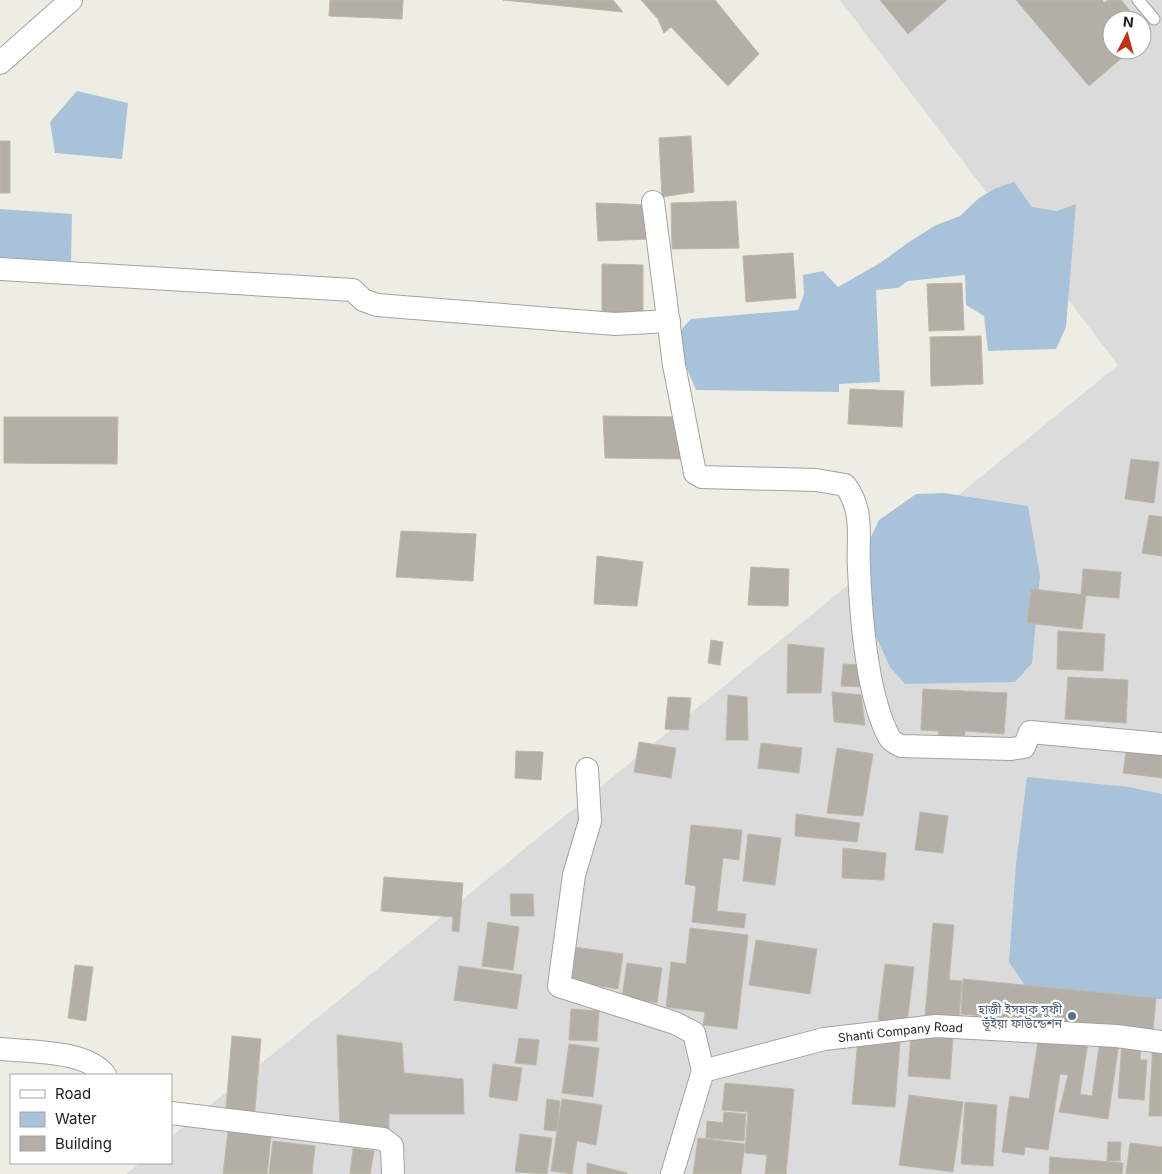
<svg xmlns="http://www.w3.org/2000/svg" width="1162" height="1174" font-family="Inter,'Noto Sans Bengali',sans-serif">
  <rect width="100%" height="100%" fill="#eeede4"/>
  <path fill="#dcdbdb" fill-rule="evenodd" d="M840,0H1162V1174H126L140,1163H171V1137L1118,365ZM1112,20H1142V50H1112Z"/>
  <g fill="#a8c3d9">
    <path d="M77,91L128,103L122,159L55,153L50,122Z"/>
    <path d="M1014,182L1032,207L1057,211L1076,204L1066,327L1056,349L988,351L984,316L966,305L965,275L908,281L898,288L876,290L880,382L839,384V392L696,390L681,355L680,331L691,319L798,310L804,294L803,275L823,271L838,287L880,263L909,242L936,225L960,216L979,198L996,188Z"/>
    <path d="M0,209L72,214L71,261L0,258Z"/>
    <path d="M944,493L1028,506L1040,576L1032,663L1015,682L905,684L890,667L874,632L868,543L879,520L916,494Z"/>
    <path d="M1027,777L1129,787L1162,794V999L1032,996L1009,962L1016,864Z"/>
  </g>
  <g fill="#b3afa7" stroke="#bfb7a8">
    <path d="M330,0H403L402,19L329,16Z"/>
    <path d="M503,0H613L623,12Z"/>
    <path d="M641,0H715L759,54L728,86L671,27L664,33L658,19Z"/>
    <path d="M880,0H947L908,34Z"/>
    <path d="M1016,0H1102L1104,3L1108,0H1121L1130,11L1120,20H1112V50H1131L1089,86Z"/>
    <path d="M691,136L694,192L662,197L659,138Z"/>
    <rect x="0" y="141" width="10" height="52"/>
    <path d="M736,201L739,248L672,249L671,203Z"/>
    <path d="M596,203L652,205V239L598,241Z"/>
    <path d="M793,253L796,298L746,302L743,256Z"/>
    <path d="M602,264L643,265V312L602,313Z"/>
    <path d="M962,283L964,330L929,331L927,284Z"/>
    <path d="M981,336L983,384L931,386L930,337Z"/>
    <path d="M850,389L904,391L902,427L848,424Z"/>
    <path d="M603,416L678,417L685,459L605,458Z"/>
    <path d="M4,417H118L117,464L4,463Z"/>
    <path d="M1131,459L1159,462L1154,503L1125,499Z"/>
    <path d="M1149,515L1162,517V556L1142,553Z"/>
    <path d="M401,531L476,534L473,581L396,577Z"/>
    <path d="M597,556L643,562L637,606L594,604Z"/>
    <path d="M751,567L789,569L788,606L748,605Z"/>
    <path d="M1083,569L1121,572L1119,598L1081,595Z"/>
    <path d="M1031,589L1086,595L1082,629L1027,623Z"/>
    <path d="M1058,631L1105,634L1103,671L1057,669Z"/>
    <path d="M711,640L723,642L720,665L708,663Z"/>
    <path d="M788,644L824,648L821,693H787Z"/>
    <path d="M843,664L863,665L861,687L841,686Z"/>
    <path d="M1068,677L1128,680L1126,723L1065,719Z"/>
    <path d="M923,689L1007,693L1004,734L965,731L964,744L938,742L939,731L921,730Z"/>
    <path d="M832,692L861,695L865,725L834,722Z"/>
    <path d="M728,695L747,697L748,740H726Z"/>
    <path d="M668,697L691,698L688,730L665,729Z"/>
    <path d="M639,742L676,748L671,778L634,772Z"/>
    <path d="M761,743L802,748L799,773L758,768Z"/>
    <path d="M1127,747L1162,751V778L1123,773Z"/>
    <path d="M837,748L873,754L863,816L827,813Z"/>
    <path d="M516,751L543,752L541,780L515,778Z"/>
    <path d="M920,812L948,816L943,853L915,850Z"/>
    <path d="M796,814L860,823L857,842L795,836Z"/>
    <path d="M691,825L742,830L739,860L723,858L717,911L746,914L744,928L692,922L696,886L685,884Z"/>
    <path d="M748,834L781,838L775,885L743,881Z"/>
    <path d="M843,848L886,853L884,880L842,878Z"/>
    <path d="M384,877L463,883L459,932L452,931L453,917L381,911Z"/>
    <path d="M510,894H533L534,916H511Z"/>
    <path d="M488,922L519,927L513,970L482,966Z"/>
    <path d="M933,923L954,925L949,980L962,981L959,1019L925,1016Z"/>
    <path d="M690,928L748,935L737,1029L703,1025L705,1012L666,1007L671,962L686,964Z"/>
    <path d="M756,940L817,949L810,994L749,985Z"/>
    <path d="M567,946L623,954L618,989L562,980Z"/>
    <path d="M627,963L662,968L657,1003L622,997Z"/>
    <path d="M885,964L914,967L907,1023L878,1020Z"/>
    <path d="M75,965L93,967L86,1021L68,1018Z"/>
    <path d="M459,966L522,975L517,1009L454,1000Z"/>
    <path d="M963,979L1156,998L1153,1030L961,1014Z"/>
    <path d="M571,1009L599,1011L597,1041L569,1040Z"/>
    <path d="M911,1033L953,1036L950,1079L908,1076Z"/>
    <path d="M337,1035L402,1043L404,1073L463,1079L464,1114H389V1137L340,1131Z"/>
    <path d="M1039,1035L1088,1042L1080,1094L1092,1096L1100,1040L1119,1043L1108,1119L1059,1112L1068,1075L1060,1074L1048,1150L1025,1147L1024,1155L1002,1152L1010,1096L1029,1099Z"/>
    <path d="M232,1036L261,1039L254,1121L225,1119Z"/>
    <path d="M519,1038L539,1040L536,1065L515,1063Z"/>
    <path d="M858,1039L900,1042L895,1107L852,1104Z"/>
    <path d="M1153,1040H1162V1116H1149Z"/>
    <path d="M1122,1042L1141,1043L1140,1060H1147L1144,1100L1118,1098Z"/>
    <path d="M569,1044L599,1048L593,1097L562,1093Z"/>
    <path d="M493,1064L522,1068L517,1101L489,1097Z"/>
    <path d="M725,1083L794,1089L786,1174H765L767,1155L745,1153L748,1112L722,1110Z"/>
    <path d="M909,1095L963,1102L953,1172L899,1165Z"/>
    <path d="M547,1099L560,1101L557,1131L544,1130Z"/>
    <path d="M562,1099L602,1105L596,1145L577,1141L572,1174L551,1171Z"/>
    <path d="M965,1102L997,1105L993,1166L961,1164Z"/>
    <path d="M724,1112L746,1114L744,1141L706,1138L707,1121L723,1123Z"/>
    <path d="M228,1131L271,1136L267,1174H223Z"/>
    <path d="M520,1134L552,1138L547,1174L515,1172Z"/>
    <path d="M698,1138L745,1144L741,1174H693Z"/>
    <path d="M273,1141L315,1146L312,1174H269Z"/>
    <path d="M1108,1142H1121L1120,1161H1107Z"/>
    <path d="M1130,1143L1162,1147V1174H1126Z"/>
    <path d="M353,1148L374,1151L370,1174H350Z"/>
    <path d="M1050,1157L1123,1163L1122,1174H1049Z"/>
    <path d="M587,1163L627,1173V1174H587Z"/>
  </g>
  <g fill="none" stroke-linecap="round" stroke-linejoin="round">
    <defs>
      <path id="lane" d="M1138,0L1154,19"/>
      <g id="street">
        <path d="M0,63L71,0"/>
        <path d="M653,202L674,365L695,473L702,477L816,480L845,485C865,512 857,537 859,569C861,617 867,695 889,737C891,741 897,744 901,746L1011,749L1024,747L1030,732L1162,744"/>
        <path d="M0,269L353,290L363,300L377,305L615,324L669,321"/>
        <path d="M587,769L590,821L574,875L559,986L675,1023L694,1033L703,1071L672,1174"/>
        <path d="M0,1049C28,1052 87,1050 105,1075"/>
        <path id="s1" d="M703,1071L824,1039L936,1026L1117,1036L1162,1042"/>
        <path d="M171,1113L383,1139L392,1146L393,1174"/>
      </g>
    </defs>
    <use href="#lane" stroke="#a2a2a2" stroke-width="13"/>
    <use href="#street" stroke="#a2a2a2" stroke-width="24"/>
    <use href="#lane" stroke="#fff" stroke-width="11"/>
    <use href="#street" stroke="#fff" stroke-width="22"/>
  </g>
  <circle fill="#5c6f8a" stroke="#fff" stroke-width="2" cx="1072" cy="1016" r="5"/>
  <g text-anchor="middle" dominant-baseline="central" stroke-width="4.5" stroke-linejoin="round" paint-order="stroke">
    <g font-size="12" fill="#4e5e75" stroke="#fff" text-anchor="end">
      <text x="1062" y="1009">হাজী ইসহাক সুফী<tspan x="1062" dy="14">ভূঁইয়া ফাউন্ডেশন</tspan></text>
    </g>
    <g font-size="12" fill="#1e1e1e" stroke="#fff">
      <text stroke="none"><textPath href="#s1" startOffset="202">Shanti Company Road</textPath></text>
    </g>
  </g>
  <rect x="10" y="1074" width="162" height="90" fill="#ffffff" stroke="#a5a5a5"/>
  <rect x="20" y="1090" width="25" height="8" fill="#ffffff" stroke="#a5a5a5"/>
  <text x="55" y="1099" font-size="15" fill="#1e1e1e">Road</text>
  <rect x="20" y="1112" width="25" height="15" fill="#a8c3d9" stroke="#a5a5a5"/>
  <text x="55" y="1124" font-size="15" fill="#1e1e1e">Water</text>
  <rect x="20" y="1136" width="25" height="15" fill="#b3afa7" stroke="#a5a5a5"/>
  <text x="55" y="1149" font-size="15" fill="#1e1e1e">Building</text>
  <g transform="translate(1127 35) rotate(6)"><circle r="24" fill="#ffffff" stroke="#a5a5a5"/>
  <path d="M0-4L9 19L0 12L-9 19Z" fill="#bd340e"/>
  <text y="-8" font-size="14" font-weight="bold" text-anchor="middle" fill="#1e1e1e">N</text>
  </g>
</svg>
